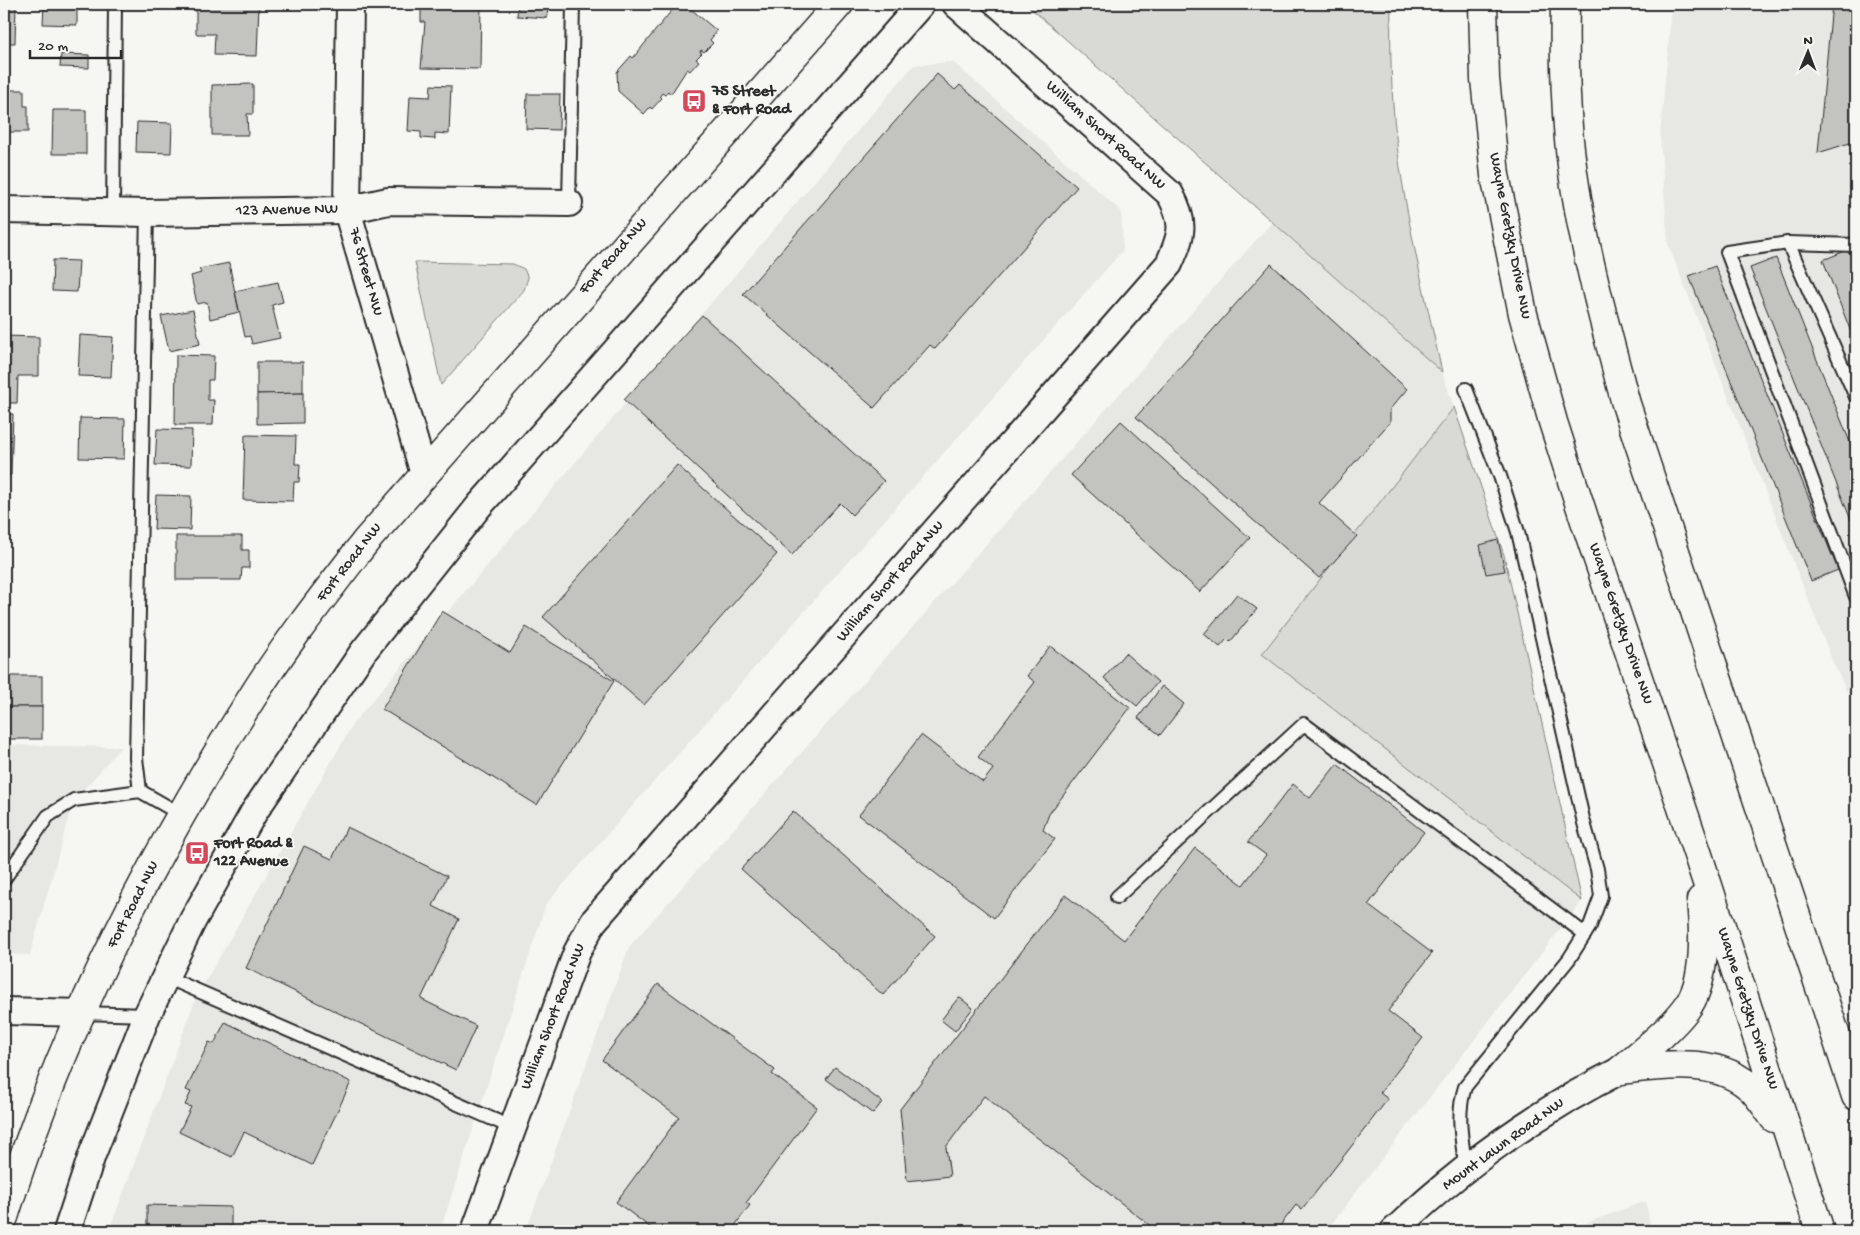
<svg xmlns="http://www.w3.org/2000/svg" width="1860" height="1235" font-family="'Gochi Hand',sans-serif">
  <rect width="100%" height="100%" fill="#f6f6f2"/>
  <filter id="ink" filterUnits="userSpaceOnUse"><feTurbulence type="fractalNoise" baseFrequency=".02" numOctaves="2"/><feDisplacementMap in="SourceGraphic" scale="10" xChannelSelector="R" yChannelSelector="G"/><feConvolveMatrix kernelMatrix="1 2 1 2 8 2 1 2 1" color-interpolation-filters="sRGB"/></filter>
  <g filter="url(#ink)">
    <g fill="#e7e7e3">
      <path d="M1672,4H1856V711L1832,660L1668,244L1660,136Z"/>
      <path d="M953,62L1121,211L1123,250L546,904L440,1231H109L196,998L354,722L914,65Z"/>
      <path d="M1272,222L1442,372L1454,407L1263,654L1582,901L1326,1231H526L629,947Z"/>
      <path d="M4,745L121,747L73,802L30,955L4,954Z"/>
      <path d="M1646,1201L1651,1231H1564Z"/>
    </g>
    <g fill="#d9d9d5" stroke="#828280">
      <path d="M1026,4H1391C1390,48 1391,93 1396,137C1405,216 1425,294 1442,372Z"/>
      <path d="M415,262L513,264L524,269L528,278L524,290L441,385Z"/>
      <path d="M1454,407L1504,555L1582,901L1262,654Z"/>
    </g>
    <g fill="#c3c3c0" stroke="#2b2b2b">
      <path d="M4,4H16L15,43H4Z"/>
      <path d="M44,4H77V25L43,24Z"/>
      <path d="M196,4H259L257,56L214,55L215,34H196Z"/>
      <path d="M421,4H481L480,69L421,68L425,22H421Z"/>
      <path d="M518,4H548L547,18L517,16Z"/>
      <path d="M677,4H685L717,31L710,40L713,43L704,52L701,50L700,52L702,53L696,59L699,61L690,71L687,69L671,94L668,91L665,95L662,93L660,96L662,98L652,109L650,107L644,114L618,91L617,72L631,56L633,58Z"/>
      <path d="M1832,4H1856V141L1818,153Z"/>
      <path d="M61,54L89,55V68L60,67Z"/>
      <path d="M937,74L955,90L960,85L1077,187L935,349L930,345L874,408L743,294Z"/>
      <path d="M4,81H10V90H24V106H28V132H4Z"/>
      <path d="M253,84V114H247L248,135H212V85Z"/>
      <path d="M431,85L451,86L449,134L435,133V139L421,138V132L408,131L410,96L430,97Z"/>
      <path d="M527,94H560L559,130L526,129Z"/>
      <path d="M53,110H86V154H52Z"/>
      <path d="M137,122L172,123L171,153L136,152Z"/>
      <path d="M1850,249L1856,265V345L1823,260Z"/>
      <path d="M1776,258L1856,457V518L1851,520L1750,268Z"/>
      <path d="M53,260L79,261L77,292L52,291Z"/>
      <path d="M229,263L239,312L210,319L207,302L197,304L191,276L201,273L199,269Z"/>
      <path d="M1271,264L1407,389L1390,409V422L1319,503L1357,536L1319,578L1136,417Z"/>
      <path d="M1715,266L1838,570L1811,581L1689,276Z"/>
      <path d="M278,282L283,302L272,305L280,338L252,344L250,336L245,337L235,291Z"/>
      <path d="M193,310L200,344L169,351L161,316Z"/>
      <path d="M702,315L884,481L852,515L840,503L792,555L624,400Z"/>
      <path d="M80,335L113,337L111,377L78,376Z"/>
      <path d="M4,336L39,337V376H18L17,403H4Z"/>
      <path d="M176,355L214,356L213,380H208V400H214L213,425H175Z"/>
      <path d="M257,362H303V393L257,394Z"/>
      <path d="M303,393V423L257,424V394Z"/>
      <path d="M4,414H13L11,475L5,474L4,498Z"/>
      <path d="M80,418L125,419L124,459L79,458Z"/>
      <path d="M1121,421L1250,538L1200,592L1071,475Z"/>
      <path d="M157,429L192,430L191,466L155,465Z"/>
      <path d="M245,435L296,436L295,464H300L299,482H294L293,501L243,500Z"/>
      <path d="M677,465L777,554L644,705L543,617Z"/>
      <path d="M156,495L191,496L190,530L154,529Z"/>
      <path d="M176,536H242V550H249V568H242L241,580H176Z"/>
      <path d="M1498,540L1505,571L1486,574L1480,545Z"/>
      <path d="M1237,594L1257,609L1230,642L1227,639L1220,647L1204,634Z"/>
      <path d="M442,611L510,653L526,627L614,681L537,805L382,709Z"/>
      <path d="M1050,646L1130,708L1049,814L1043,830L1055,839L994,918L859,815L921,735L983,782L993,769L978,757L1035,682L1027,676Z"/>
      <path d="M1125,653L1158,682L1137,706L1104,678Z"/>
      <rect x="4" y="676" width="38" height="31"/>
      <path d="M1162,686L1184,704L1160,735L1138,718Z"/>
      <rect x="4" y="707" width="38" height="32"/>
      <path d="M1337,764L1424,832L1368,905L1432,953L1388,1011L1423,1038L1380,1093L1388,1099L1302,1210L1296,1205L1276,1231H1157L984,1096L946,1147L950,1176L907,1181L900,1109L1065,895L1124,940L1195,848L1243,885L1266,855L1248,842L1293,784L1310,798Z"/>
      <path d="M793,811L935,936L883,995L741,869Z"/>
      <path d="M347,827L447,876L433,906L459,919L421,999L476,1026L456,1070L246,968L304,846L332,859Z"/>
      <path d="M658,984L775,1070L772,1074L817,1107L746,1203L750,1205L731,1231H655L616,1202L679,1117L602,1060Z"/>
      <path d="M959,997L973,1008L955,1031L941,1020Z"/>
      <path d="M225,1022L351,1082L312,1165L244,1132L232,1157L179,1132L191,1107L185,1105L191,1092L186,1090L209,1042L214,1044Z"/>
      <path d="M835,1067L882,1102L873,1114L826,1079Z"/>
      <path d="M147,1205L231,1207V1231H147Z"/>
    </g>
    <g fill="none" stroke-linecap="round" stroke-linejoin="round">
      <defs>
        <g id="service">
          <path d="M569,203L573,4"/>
          <path d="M113,212L115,4"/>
          <path d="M1788,243L1856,397"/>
          <path d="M1856,245L1788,243L1727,252L1856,597"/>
          <path d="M140,791L136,758L147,213"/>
          <path d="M4,879L48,816L74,800L140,791L182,815"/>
          <path d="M1117,897L1304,724L1585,934"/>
          <path d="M166,977L513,1128"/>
          <path d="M82,1013L147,1015"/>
          <path d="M1466,1169C1462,1142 1456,1114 1465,1087L1569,959L1590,926L1601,896L1597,869L1584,823L1518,532L1500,476L1466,389"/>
        </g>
        <g id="minor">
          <path d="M350,4L347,210L424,474"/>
          <path d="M4,210L147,213L347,210L388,201L569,203"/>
          <path d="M4,1011L82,1013"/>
          <path d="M67,1231L92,1155L147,1015L193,920L254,812L363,652L479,506L921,4"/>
          <path d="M475,1231L577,952L593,922L1169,264C1182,235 1186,223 1170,194L956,4"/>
          <path d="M1394,1231C1461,1167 1539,1111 1621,1070"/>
        </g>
        <path id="tertiary" d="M4,1217C60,1036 146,864 248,704C283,647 325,594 366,541L839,4"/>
        <g id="primary">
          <path d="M1483,4L1485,79L1495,175L1523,314L1553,422L1585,521L1698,855L1820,1231"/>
          <path d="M1565,4C1564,49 1565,95 1569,140C1578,229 1603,318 1626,404L1856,1096"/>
          <path d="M1621,1070C1643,1051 1668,1032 1686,1009C1707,981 1704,932 1701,900"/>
          <path d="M1621,1070C1664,1065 1720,1056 1754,1091C1761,1099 1768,1109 1774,1118"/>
        </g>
      </defs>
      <use href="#service" stroke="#2b2b2b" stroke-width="16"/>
      <use href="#minor" stroke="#2b2b2b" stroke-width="30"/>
      <use href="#tertiary" stroke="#2b2b2b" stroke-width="31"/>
      <use href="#primary" stroke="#2b2b2b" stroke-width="31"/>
      <use href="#service" stroke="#f6f6f2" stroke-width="12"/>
      <use href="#minor" stroke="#f6f6f2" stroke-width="26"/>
      <use href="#tertiary" stroke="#f6f6f2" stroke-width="28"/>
      <use href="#primary" stroke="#f6f6f2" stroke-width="28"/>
    </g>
  </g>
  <defs>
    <symbol id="bus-square" viewBox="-11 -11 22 22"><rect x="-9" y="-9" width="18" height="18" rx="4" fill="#d1495b" stroke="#f6f6f2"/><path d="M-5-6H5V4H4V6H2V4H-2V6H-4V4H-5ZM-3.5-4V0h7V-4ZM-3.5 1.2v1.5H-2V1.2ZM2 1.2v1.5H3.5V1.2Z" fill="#fff"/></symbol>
  </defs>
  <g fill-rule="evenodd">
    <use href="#bus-square" x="680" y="87" width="28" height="28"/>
    <use href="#bus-square" x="183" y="839" width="28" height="28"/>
  </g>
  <g text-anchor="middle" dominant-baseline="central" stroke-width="4" stroke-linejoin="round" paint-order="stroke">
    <g font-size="16" font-weight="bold" fill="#2b2b2b" stroke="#f6f6f2" text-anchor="start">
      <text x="712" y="92">75 Street<tspan x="712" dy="18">&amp; Fort Road</tspan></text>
      <text x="214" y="844">Fort Road &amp;<tspan x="214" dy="18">122 Avenue</tspan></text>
    </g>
    <g font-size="16" fill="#2b2b2b" stroke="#f6f6f2">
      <text transform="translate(1105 136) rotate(42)">William Short Road NW</text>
      <text transform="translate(287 211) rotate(-1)">123 Avenue NW</text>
      <text transform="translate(1509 236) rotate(79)">Wayne Gretzky Drive NW</text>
      <text transform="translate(614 257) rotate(-49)">Fort Road NW</text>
      <text transform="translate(365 272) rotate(74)">76 Street NW</text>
      <text transform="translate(350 563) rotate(-52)">Fort Road NW</text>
      <text transform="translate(891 582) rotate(-49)">William Short Road NW</text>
      <text transform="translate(1620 624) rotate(71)">Wayne Gretzky Drive NW</text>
      <text transform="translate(134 905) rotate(-63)">Fort Road NW</text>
      <text transform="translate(1747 1009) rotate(72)">Wayne Gretzky Drive NW</text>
      <text transform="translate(554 1017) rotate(-69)">William Short Road NW</text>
      <text transform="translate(1504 1145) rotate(-36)">Mount Lawn Road NW</text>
    </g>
  </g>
  <rect width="1860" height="1235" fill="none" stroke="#f6f6f2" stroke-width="20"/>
  <rect x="10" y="10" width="1840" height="1215" fill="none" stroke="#2b2b2b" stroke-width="2" filter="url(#ink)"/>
  <g transform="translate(1808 52) rotate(1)" stroke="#f6f6f2" stroke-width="4" paint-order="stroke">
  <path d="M0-4L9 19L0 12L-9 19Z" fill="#2b2b2b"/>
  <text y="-8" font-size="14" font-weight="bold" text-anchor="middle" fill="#2b2b2b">N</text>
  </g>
  <path d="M30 50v8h91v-8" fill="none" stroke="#2b2b2b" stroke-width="2.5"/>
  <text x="38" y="50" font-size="15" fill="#2b2b2b" stroke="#f6f6f2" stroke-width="4" paint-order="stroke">20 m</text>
</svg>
